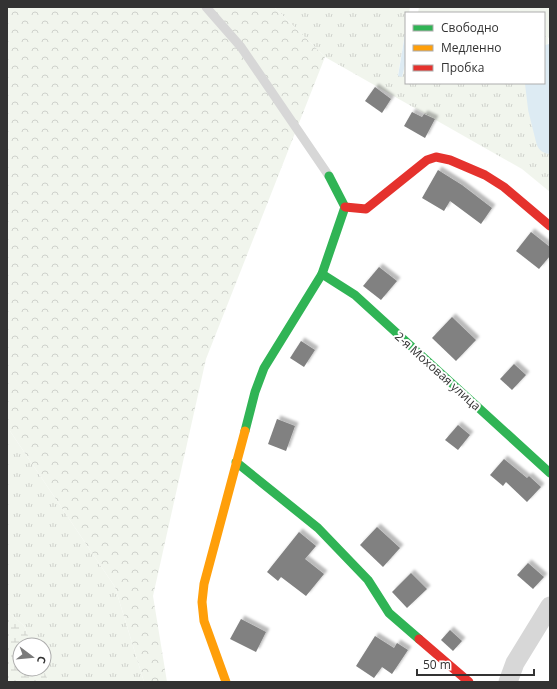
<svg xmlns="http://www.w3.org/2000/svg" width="557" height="689" font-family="'Open Sans',sans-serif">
  <defs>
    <pattern id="grass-tufts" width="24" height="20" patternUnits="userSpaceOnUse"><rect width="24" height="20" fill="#f1f5ed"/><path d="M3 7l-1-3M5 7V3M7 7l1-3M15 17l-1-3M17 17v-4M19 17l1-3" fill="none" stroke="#cfd2cc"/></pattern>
    <pattern id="forest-crowns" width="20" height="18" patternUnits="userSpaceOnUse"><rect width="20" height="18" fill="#f1f5ed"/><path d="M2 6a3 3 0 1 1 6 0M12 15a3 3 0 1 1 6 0" fill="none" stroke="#cfd2cc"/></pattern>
    <pattern id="wetland-marsh" width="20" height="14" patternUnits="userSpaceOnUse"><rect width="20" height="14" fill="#f1f5ed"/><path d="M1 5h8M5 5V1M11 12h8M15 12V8" fill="none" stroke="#cfd2cc"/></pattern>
    <filter id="shadow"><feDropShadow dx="3.5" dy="-3.5" stdDeviation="1" flood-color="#0004"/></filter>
  </defs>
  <rect width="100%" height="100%" fill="#fff"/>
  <g fill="url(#grass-tufts)">
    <path d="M274,7H410L409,13H406V28L398,75L402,77L406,61V83H544V34L548,38L546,103L550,113V192L522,169L325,57Z"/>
    <path d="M419,7H516L522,13H418Z"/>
    <path d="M7,431H10L115,587L144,682H49L43,669H44V645H32L24,626L7,611Z"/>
  </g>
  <path fill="url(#forest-crowns)" d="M7,7H274L325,57L206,359L153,596L167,682H144L115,587L10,431H7Z"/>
  <path fill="url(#wetland-marsh)" d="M7,611L24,626L32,645H20V669H43L49,682H7Z"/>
  <path fill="#f1f5ed" d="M516,7H550V37L548,38L544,34V13H522Z"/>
  <path fill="#ddebf3" d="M406,28V61L402,77L398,76Z"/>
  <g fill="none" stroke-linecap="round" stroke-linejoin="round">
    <g stroke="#ddebf3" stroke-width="28">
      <path d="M544,66L550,58"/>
      <path d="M539,83L542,108L550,140"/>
    </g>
  </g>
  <g fill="#818181" filter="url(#shadow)">
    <path d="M375,87L391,99L382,113L365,101Z"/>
    <path d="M412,112L422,117L424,114L435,119L425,138L404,126Z"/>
    <path d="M438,170L462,185L492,208L481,224L450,201L444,211L422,198Z"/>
    <path d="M531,232L550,247V256L539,269L516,251Z"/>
    <path d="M379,267L397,281L381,300L363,286Z"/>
    <path d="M452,317L476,340L456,361L432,338Z"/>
    <path d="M301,341L315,350L304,367L290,358Z"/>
    <path d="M514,364L526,375L512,390L500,379Z"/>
    <path d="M277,419L295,426L286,451L268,444Z"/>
    <path d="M458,425L470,435L458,450L445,440Z"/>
    <path d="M504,459L527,478L529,476L541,487L527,502L506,482L503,486L490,475Z"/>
    <path d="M377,527L400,548L383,567L360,545Z"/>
    <path d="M299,532L316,546L305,559L324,574L306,596L281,577L278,581L267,572Z"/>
    <path d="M528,563L544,577L533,589L517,575Z"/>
    <path d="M411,573L427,589L407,608L392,592Z"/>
    <path d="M241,619L266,632L256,652L230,639Z"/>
    <path d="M450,630L462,641L453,651L441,640Z"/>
    <path d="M375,636L394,648L397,643L408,650L392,674L382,667L374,678L356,666Z"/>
  </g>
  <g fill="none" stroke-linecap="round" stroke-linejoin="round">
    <path stroke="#d7d7d7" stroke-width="9" d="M206,7L241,47L329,176"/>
    <path stroke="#d7d7d7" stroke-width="19" d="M508,682L515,663L550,606"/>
    <g stroke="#30b455" stroke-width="9">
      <path d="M322,274L355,295L550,473"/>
      <path d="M245,431L255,392L264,368L322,274L345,207L329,176"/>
      <path d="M236,462L318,528L368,580L389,613L419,639"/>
    </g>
    <path stroke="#ff9f0a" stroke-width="9" d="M226,682L204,621L202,602L204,584L245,431"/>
    <g stroke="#e5322d" stroke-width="9">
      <path d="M345,207L366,209L427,160L436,157L450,160L485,175L504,187L550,226"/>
      <path d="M419,639L469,682"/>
    </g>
  </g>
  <g text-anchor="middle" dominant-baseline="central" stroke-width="4" stroke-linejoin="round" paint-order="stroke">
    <g font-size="12" fill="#333" stroke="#fff">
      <text transform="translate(438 371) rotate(42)">2-я Моховая улица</text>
    </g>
  </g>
  <rect width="557" height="689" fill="none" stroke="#333333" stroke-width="16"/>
  <rect x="405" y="12" width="140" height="72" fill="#ffffff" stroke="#adadad"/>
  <rect x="413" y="25" width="20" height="6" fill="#30b455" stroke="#adadad"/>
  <text x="441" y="32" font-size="12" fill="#333333">Свободно</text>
  <rect x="413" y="45" width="20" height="6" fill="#ff9f0a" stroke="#adadad"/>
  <text x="441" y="52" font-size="12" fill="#333333">Медленно</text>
  <rect x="413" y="65" width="20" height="6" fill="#e5322d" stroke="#adadad"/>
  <text x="441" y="72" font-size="12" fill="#333333">Пробка</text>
  <g transform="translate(32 657) rotate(106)"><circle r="19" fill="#ffffff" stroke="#adadad"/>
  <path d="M0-3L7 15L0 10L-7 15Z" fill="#7a7a7a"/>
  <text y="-6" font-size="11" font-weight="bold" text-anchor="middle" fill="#333333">С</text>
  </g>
  <path d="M417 669v6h117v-6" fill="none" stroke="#333333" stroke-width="2"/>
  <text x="423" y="669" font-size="12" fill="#333333" stroke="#ffffff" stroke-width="3" paint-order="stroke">50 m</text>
</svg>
